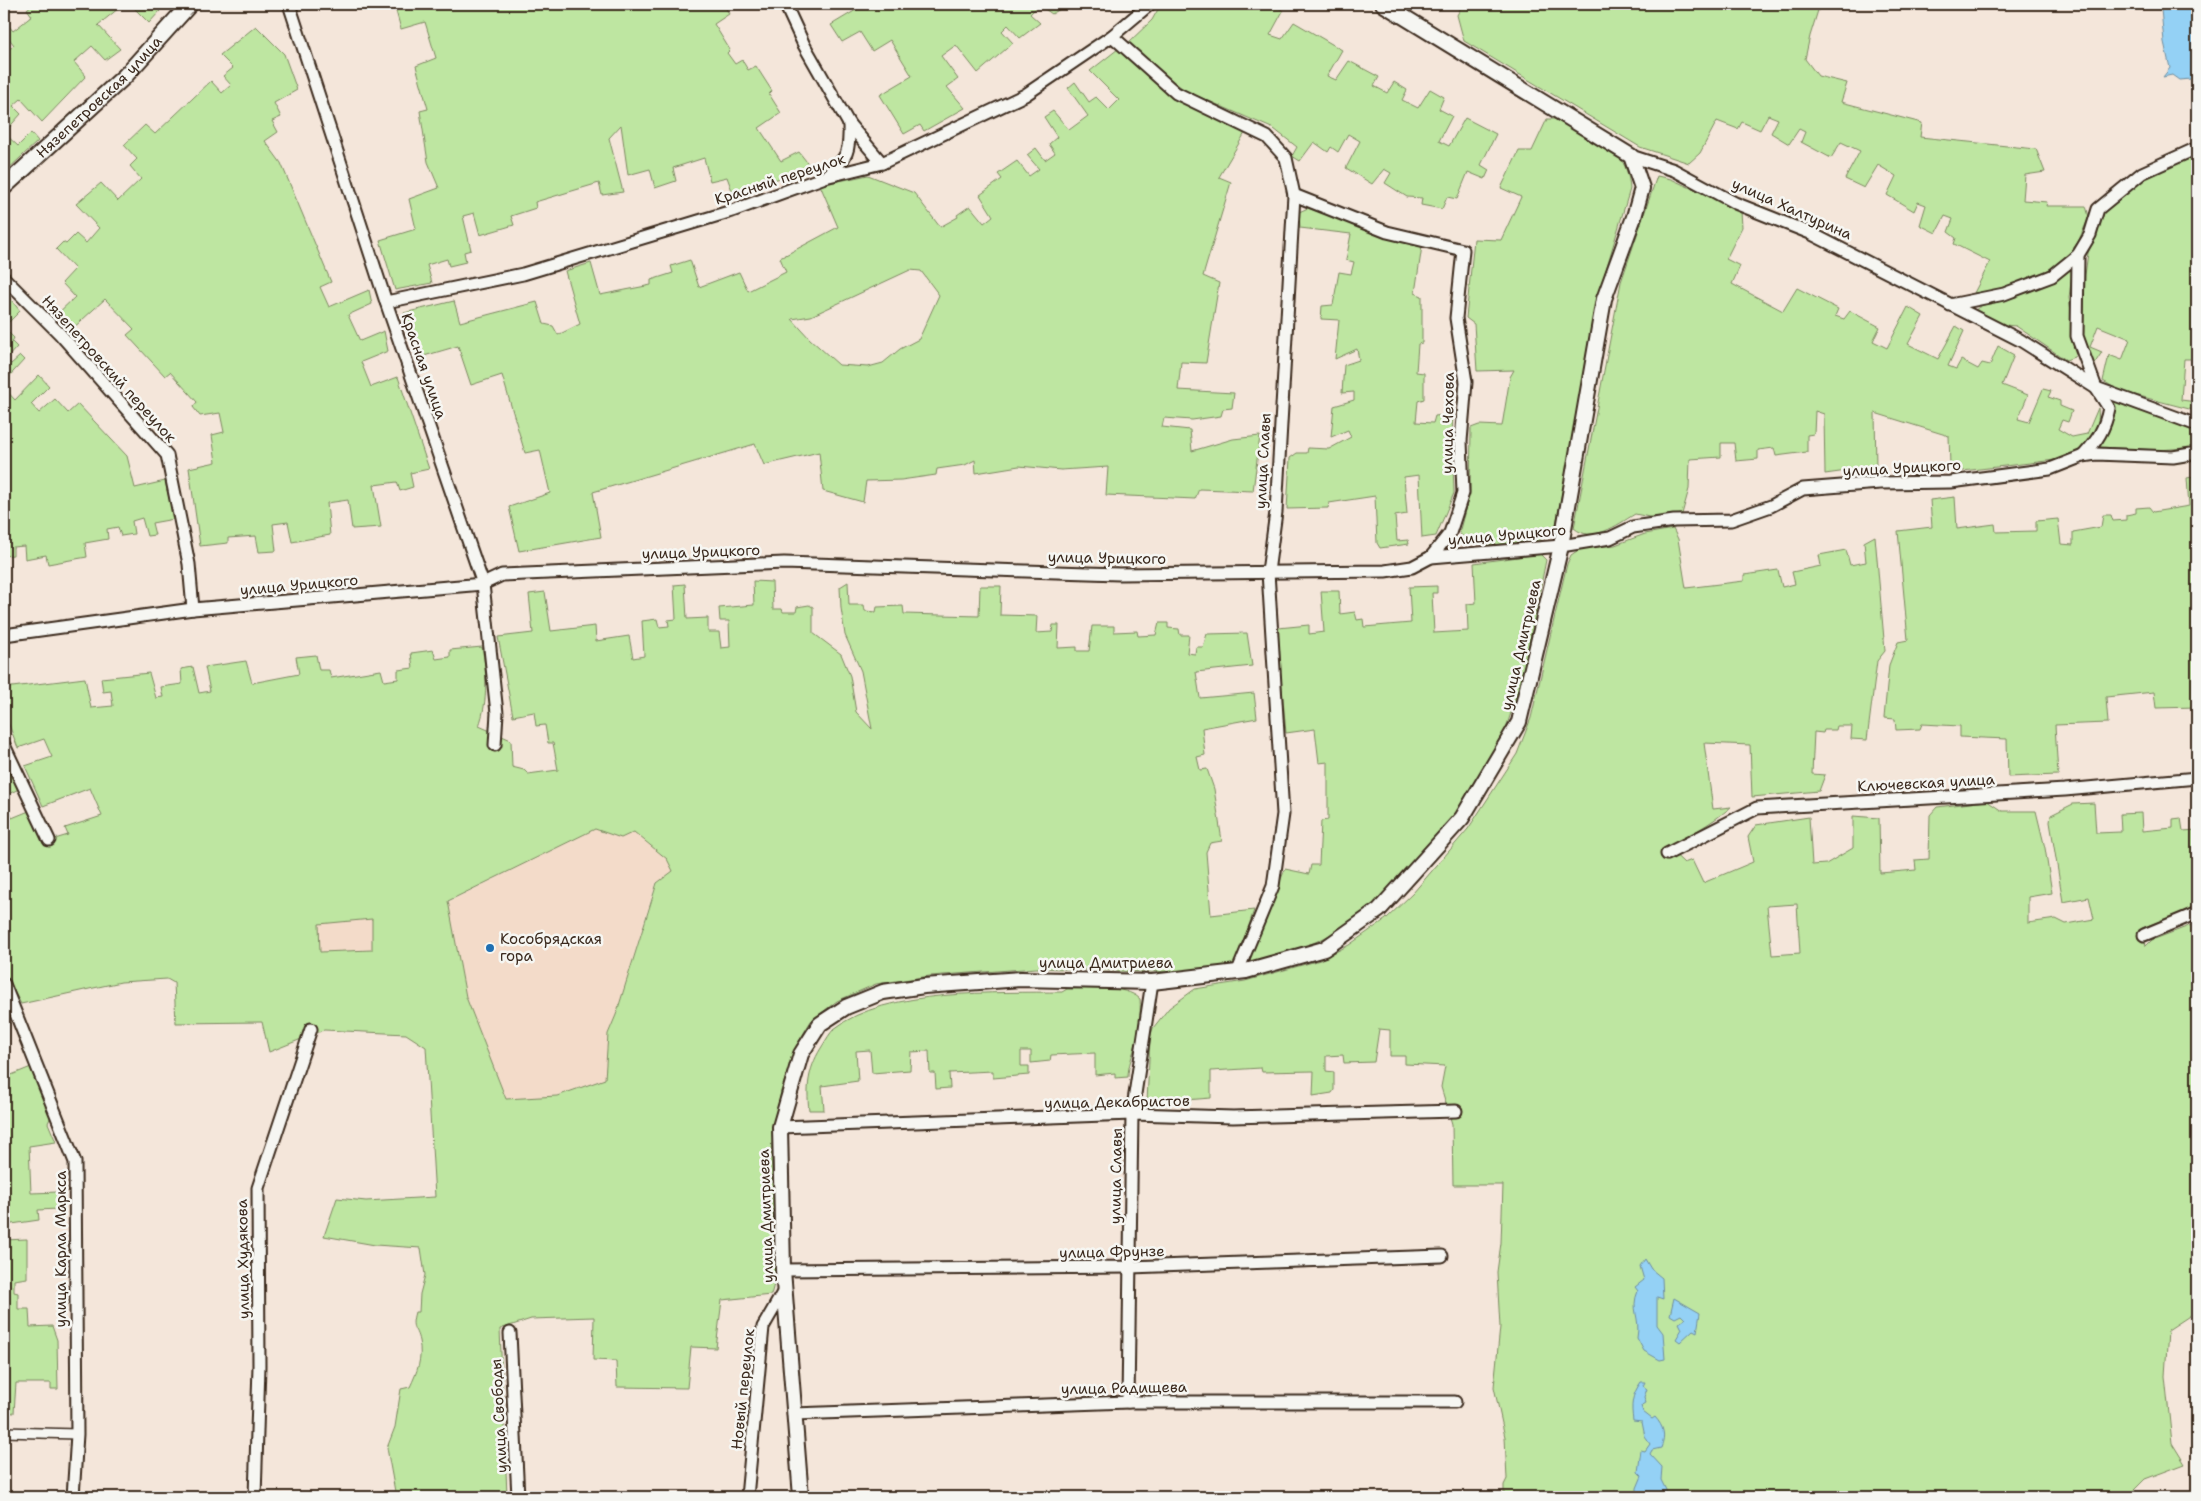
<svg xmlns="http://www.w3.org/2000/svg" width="2201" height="1501" font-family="'Shantell Sans',sans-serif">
  <rect width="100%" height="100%" fill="#f4e6da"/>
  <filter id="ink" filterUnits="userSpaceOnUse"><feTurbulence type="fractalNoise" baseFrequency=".02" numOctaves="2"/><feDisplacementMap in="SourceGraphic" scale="10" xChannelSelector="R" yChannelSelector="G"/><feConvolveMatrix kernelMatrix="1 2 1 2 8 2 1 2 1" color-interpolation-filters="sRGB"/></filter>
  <g filter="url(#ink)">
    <g fill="#f3dbc9">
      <path d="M595,829L621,838L634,832L667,859L673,871L656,883L616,1015L608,1034L605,1079L557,1096L506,1099L466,997L448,902Z"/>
      <path d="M372,919V950L319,952V923Z"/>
    </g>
    <g fill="#bee6a1" stroke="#7c8860" fill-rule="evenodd">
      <path d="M33,4H124L98,25L120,49L105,60L92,46L74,62L86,76L42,122L21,99L13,106L21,114L4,133L18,146L31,133L38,141L4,173V50L6,52L14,45L4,32V20L13,31L32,16L27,9Z"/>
      <path d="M130,4H152L160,11L149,23Z"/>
      <path d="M394,4H725L724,5L729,14L714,24L730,50L727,53L735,64L742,60L748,70L756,66L772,91L769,94L781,113L759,128L781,161L799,152L810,166L734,196L727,177L710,181L704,158L673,168L676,181L655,188L650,169L628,175L621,125L609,138L623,192L602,195L599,183L535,202L536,208L511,216L514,225L480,235L474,213L463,216L471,250L464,252L466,262L449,266L447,259L427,265L432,283L395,290L380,240L416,229L409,199L439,188L428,162L420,111L428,109L416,66L436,58L425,22L401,29Z"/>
      <path d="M866,4H1068L1052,14L1039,5L1030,14L1040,23L1020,38L1008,25L1002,31L1013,43L978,73L956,45L941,56L958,79L947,87L965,108L924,131L920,125L904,134L880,95L912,76L890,40L872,51L860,32L842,42L831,25Z"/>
      <path d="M1161,4H1227L1233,7L1235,4H1274L1283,11L1270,35L1282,39L1294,22L1342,50L1327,76L1336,80L1349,61L1379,77L1374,86L1387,93L1394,82L1407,90L1402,100L1418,108L1430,89L1444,97L1439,109L1452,116L1439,141L1449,146L1465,118L1496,134L1481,165L1489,170L1485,179L1468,172L1457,199L1447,197L1442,209L1421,205L1422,198L1407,197L1385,183L1391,173L1384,169L1372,184L1346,168L1360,141L1348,134L1338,152L1331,147L1328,152L1314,142L1300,161L1292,156L1297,147L1274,129L1188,92L1161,73L1128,43L1152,20Z"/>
      <path d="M1463,4H1820L1810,36L1805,59L1818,76L1847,83L1841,102L1922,123L1920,137L2036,149L2045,172L2025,175L2023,200L2047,202L2046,206H2086L2089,217L2078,242L2067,257L2056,266L2005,290L1974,293L1990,262L1954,244L1956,238L1948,232L1953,219L1945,216L1936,233L1920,225L1926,205L1918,202L1914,211L1887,195L1896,176L1878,165L1864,188L1845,179L1860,151L1841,142L1831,158L1801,142L1805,132L1799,129L1789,144L1771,133L1778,119L1768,115L1760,130L1742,122L1738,129L1717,121L1700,153L1689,163L1640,147L1464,41L1457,15Z"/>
      <path d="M256,26L284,54L297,90L274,103L281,117L272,121L278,132L265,141L281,163L331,282L320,287L329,307L369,290L372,304L348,315L360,341L384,331L388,351L361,362L371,387L398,377L429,469L410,473L413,487L400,491L397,482L374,485L381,527L352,529L348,500L327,503L330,535L292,542L288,522L273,524L276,551L259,552L256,536L228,538V543L200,546L189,468L216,462L212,435L224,432L220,413L200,416L193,407L197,402L170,372L165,376L127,335L134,329L105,299L70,331L55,316L75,297L62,283L75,269L56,249L63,242L66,244L76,234L86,243L99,228L76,204L101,183L118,201L141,179L130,166L137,159L124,145L145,125L155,134L211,81L222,93L231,85L223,76L233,68L220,55Z"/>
      <path d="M1118,49L1172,96L1245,133L1219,177L1231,182L1203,276L1219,283L1206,363L1181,362L1178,390L1234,393L1232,408L1223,409L1221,416L1192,420L1164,418L1162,427L1190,430L1192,451L1233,439L1260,436L1253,491L1199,489L1195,499L1106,495L1108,467L1061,470L1019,466L976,473L975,460L965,465L937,469L936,475L901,480L866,481L863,502L823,491L819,452L764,465L755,444L593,492L601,537L519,551L509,507L550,493L540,450L525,453L502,375L471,385L458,346L417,358L404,313L454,301L460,322L537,302L544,324L553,326L558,335L580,324L565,271L591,263L600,295L651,285V280L673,273L671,266L690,260L699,287L739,272L748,291L786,272L780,258L838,227L820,185L868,175L914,193L940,227L958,217L957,215L970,206L984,223L993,216L980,195L1002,179L998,174L1017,161L1029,176L1039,169L1027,155L1036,148L1045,160L1055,153L1049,144L1057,137L1044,117L1053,111L1069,130L1088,116L1068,88L1075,82L1089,102L1096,97L1109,110L1119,100L1090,71ZM910,270L921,271L939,295L919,339L900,349L883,363L868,367L839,365L810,339L792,319L811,316Z"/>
      <path d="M1547,119H1554L1617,154C1626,165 1629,175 1630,189L1599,293L1555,530L1540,540L1494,545L1469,542L1459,533L1470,492L1471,428L1479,425L1502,426L1510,377L1514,370L1477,371L1474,324L1466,318L1474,239L1501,240L1521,197L1501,188L1519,151H1532Z"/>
      <path d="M2197,154V359H2184L2181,400L2197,402V407L2193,410L2120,391L2103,381L2109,355L2122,360L2130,339L2098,326L2090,347L2102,352L2093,366L2083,341L2085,275L2088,253L2103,213L2113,201L2146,176Z"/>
      <path d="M1657,176L1671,179L1741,211L1742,227L1726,259L1740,266L1732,284L1783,311L1797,288L1838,309L1835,316L1844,319L1850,311L1880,327L1873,341L1887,348L1908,307L1923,316L1908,344L1938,359L1956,326L1964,331L1948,366L1956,369L1961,360L1978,369L1982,363L1990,365L1998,346L2014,355L2002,385L2028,395L2018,419L2029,422L2043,389L2051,391L2048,397L2060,401V406L2072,411L2068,422L2062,420L2058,429L2072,437L2087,434L2098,408C2101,435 2087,448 2063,459L1963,471L1950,465L1949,436L1875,413L1876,467L1825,474L1824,414L1815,411L1814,434L1807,435V452L1776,456L1774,448L1758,450V459L1736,461L1734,443H1721V457L1690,459L1689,489L1682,514L1654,518L1635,514C1617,525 1592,544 1574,528L1621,282Z"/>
      <path d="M1308,208L1370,231L1422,246L1415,293L1422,296V343L1418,344L1416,372L1424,373V399L1418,401L1416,422L1433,423L1435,416L1453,414L1452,437L1454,493L1436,536L1422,538L1419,475L1404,477L1407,514L1395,516L1397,541L1408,540L1409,544L1380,548L1377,543L1375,496L1329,503L1328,508L1287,509L1290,458L1297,453H1307L1308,448L1329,449L1351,437L1348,430L1331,437L1334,406L1354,400V392L1342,393L1344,365L1359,360L1357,349L1335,359L1339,320L1321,319L1322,306L1333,305L1339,272L1351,274L1354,262L1346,260L1351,234L1300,228L1299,212Z"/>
      <path d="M2073,265L2069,298L2077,351L2074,357L2066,360L2016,326L2005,325L1974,312C1979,304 1989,304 1998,302C2029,293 2047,283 2073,265Z"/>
      <path d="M4,291L20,311L4,327Z"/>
      <path d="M4,328L14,338L12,342L17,347L6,359L11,364L20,356L24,360L4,382Z"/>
      <path d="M39,375L49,386L31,404L39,413L55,399L68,413L78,404L127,456L135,488L165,481L174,519L152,523L155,535L147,536L142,518L132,521L134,534L121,536L118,527L107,529L108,539L85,543L87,557L48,564L46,555L25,559L24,546L13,547V555L4,556V388L15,400Z"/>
      <path d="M2107,397L2197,429V447L2159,450L2098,447C2110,430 2118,417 2107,397Z"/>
      <path d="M2197,476V707L2156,708L2154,692L2106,697L2108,723L2055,725L2058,775L2008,777L2007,739L1960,737V726L1922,724L1920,729L1896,730L1895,719L1884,718L1889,665L1898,642L1908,640L1898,531L1932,527L1930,500L1955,497L1957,529L1995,524L1996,532L2036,531V521L2058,519L2061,544L2073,545V532L2101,527L2103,515H2111L2113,521L2126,520V515L2136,513V508L2149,507L2153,512L2189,506L2187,478Z"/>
      <path d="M1673,529L1678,539L1686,588L1744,581V575L1778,570L1782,587L1795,584L1792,572L1821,566L1819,555L1846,550L1850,565L1866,562L1864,542L1875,536L1885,651L1877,661L1867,740L1851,739L1852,726H1837L1836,730H1824L1823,733L1814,732L1812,774L1825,775L1819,791L1752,797L1750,745L1704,743L1713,809L1731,807C1711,824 1690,835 1667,847L1684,863L1692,860L1703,883L1753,862L1748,837L1756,825L1809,817L1812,865L1826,864L1853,848V816L1879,818L1880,873L1916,870L1915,860L1929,859L1930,815L1937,807L1987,801L2002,811H2036L2045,848L2052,893L2028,897V923L2056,919L2066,924L2094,919L2089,897L2063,902L2050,822L2051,815L2073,804L2094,803L2096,833L2121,832L2120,814L2141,813L2142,831L2173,828V819L2181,818L2183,831L2197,830V907L2142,928L2146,946L2152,940L2197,923V1311L2168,1330L2165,1376L2172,1443L2185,1464L2145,1479L2127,1497H1504V1485L1507,1479L1505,1437L1494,1387L1500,1327L1497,1272L1501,1243L1503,1185H1453L1452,1124L1441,1087L1445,1066L1405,1064V1056H1390V1030L1379,1029L1374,1062L1344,1063L1343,1055L1326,1056V1071L1334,1072V1090L1332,1093L1313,1096L1314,1071L1262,1072L1261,1068L1211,1071V1098L1147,1103L1150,1038L1153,1028L1169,1008L1195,989L1245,981L1320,960L1349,945L1386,919L1413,893L1468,829L1517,754L1531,718L1567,564L1571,555L1580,549L1615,545L1645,534ZM1797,904L1800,953L1772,955L1767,906Z"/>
      <path d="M1540,554L1546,560C1535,614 1526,670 1508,722C1486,783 1441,833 1397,879C1381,896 1364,915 1344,927C1315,945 1282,956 1248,962L1285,869L1309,874L1311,865H1319L1321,821L1328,820V762L1319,763L1315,729L1286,733L1279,655L1278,628L1309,625V634L1324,632L1321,591H1339L1340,614L1355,612L1357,620L1363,619L1364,627L1411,623L1409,587L1437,586V593H1432L1434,633L1468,631L1467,604L1476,603L1474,563Z"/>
      <path d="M753,581L772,582L773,609H782L783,612H796L797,607L809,605L813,607V633L841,654L850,676L856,712L872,729L861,671L845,635L841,608L840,587L848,582L849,605H864L865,611L876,612L877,607L903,606L904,614L979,616L980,586H1001L1000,615L1037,616L1036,633L1052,632L1053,625H1059L1058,648L1077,647V651H1089L1092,626H1114V632L1137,631L1138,636L1156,635L1159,623H1168V628L1179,629L1180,635H1189L1187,653L1195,654L1196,647H1203L1207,634L1247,633L1252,666L1196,672L1200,698L1254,693L1257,718L1202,728L1205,755L1197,757L1200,770L1207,769L1214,789L1222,841L1210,843L1206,852L1211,915L1254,910L1236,965L1178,971L1145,972L1037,968L930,976L876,984L837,1001L811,1021L796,1046L781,1091L771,1150L776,1277L771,1295L722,1300L716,1348L691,1347L687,1388L617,1387L616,1361L593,1360L594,1317L531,1319L500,1329L507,1495L504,1497H396L387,1448L395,1427L401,1389L410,1387C417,1372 423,1358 419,1341C416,1326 410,1330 415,1312H419L420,1294L425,1275L421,1248L375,1245L324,1236L337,1198L366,1201L435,1197L426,1047L406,1034L324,1030L269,1052L262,1022L176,1023L174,983L167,979L121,982L21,1004L4,973V799L12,818L29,811L45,842L68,835L65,828L102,816L90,788L43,806L25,766L52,757L44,739L18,748L4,712V686V688L85,678L91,708L113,706L111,691L103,692L101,678L149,673L156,698L163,697L161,687L182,684L181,669L193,667L199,693L210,691L205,667L246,661L252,683L299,674L296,657L316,655L319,670H329L331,678L381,670L384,681L398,679V670L413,668L411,653L433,650L436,659L450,657V650L482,647C487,673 488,701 479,726L511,740L512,767L524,770L528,774L558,770L553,743H548L545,725L536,726L534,712L513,716L498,637L533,633L529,594L545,592L551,631L595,626L596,641L629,636L633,658L644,656L642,621L657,619L659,627L669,626L668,620L676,619L674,585L685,584L687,619L708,618V632H719L721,648L730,647L729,621H720L719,608L754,605ZM595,829L621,838L634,832L667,859L673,871L657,883L616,1015L608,1034L605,1079L557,1096L506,1099L466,997L448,901ZM372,919V950L320,952L319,924Z"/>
      <path d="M6,760L19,789L4,796V761Z"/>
      <path d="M1067,989C1088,989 1125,984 1140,999C1141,1014 1139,1029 1136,1043C1133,1055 1128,1065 1128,1077L1115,1078V1073L1095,1075V1053L1051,1055L1050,1061L1031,1063V1051H1021V1066H1029V1075L993,1078V1071L949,1073L950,1088L936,1089L935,1073H930L929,1051L911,1052L910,1070L872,1073L870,1050L856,1051L858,1081L822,1086L824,1110H809C806,1085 809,1066 823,1045C826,1040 830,1033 834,1029C885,988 999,993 1062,992Z"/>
      <path d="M4,1065L9,1076L31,1067L51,1116L48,1123L56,1142L29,1146L31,1193L59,1192L58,1209L38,1210L39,1220L5,1225L4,1240L27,1239V1278L14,1280V1292L18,1293V1309H29L30,1327L52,1326L57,1340L58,1389H51V1383H16L14,1413L4,1412Z"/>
    </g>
    <g fill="#94d1f5" stroke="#708e9f">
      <path d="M2165,4H2179L2182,7L2189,6L2193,14L2197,12V69L2191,79L2179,80L2172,75L2163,77L2170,68L2164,42L2161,9Z"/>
      <path d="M1645,1259L1651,1269L1662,1278L1663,1299L1657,1297V1325L1663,1333L1665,1359L1660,1360L1644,1351L1637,1338C1641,1317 1630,1310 1638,1291L1635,1287L1644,1280L1640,1266Z"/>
      <path d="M1674,1298L1700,1313L1697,1332L1693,1330L1680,1342L1676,1339L1682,1329L1679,1323L1685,1319L1681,1315L1675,1318L1670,1315Z"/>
      <path d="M1641,1382H1645L1643,1386L1647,1389L1644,1397L1646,1403L1641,1406L1643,1412L1652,1419L1655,1417C1664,1427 1666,1436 1661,1448L1652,1450L1650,1454L1662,1467L1661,1480L1666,1490L1667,1497H1637V1488L1642,1476L1638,1472L1641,1450L1645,1451L1650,1444L1645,1437L1642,1422L1633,1421C1631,1405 1631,1396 1641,1382Z"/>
    </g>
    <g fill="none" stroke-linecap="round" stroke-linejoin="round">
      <defs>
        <path id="pedestrian" d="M4,1432L77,1434"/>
        <g id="minor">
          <path d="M289,4L386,302L483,584L497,713L495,745"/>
          <path d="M785,4L804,45L849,124L882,163"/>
          <path d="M1112,36L1176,93L1267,137L1286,158L1294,195L1276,512L1268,572L1283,814L1273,886L1237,973"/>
          <path d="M1631,156L1674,170L1735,203L1810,233L2020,340L2096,388L2197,425"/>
          <path d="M827,175C848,158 850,151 849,124"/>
          <path d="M1294,195L1387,232L1463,250L1456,318L1466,382L1461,441L1463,493L1450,533L1431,557"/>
          <path d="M4,278L60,334L167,455L189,564L193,609"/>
          <path d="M386,302L523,274L732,211L825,177L882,163L1025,95L1112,36L1150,4"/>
          <path d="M1950,305L2004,294L2052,276L2078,255"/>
          <path d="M2083,456C2097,441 2105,429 2109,408L2096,388L2077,336L2078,255L2090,235L2098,209L2142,173L2197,148"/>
          <path d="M4,635L193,609L483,584L502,575L784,563L1119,574L1385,571L1412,567L1431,557L1561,546L1610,538L1633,527L1674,521L1731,520L1771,506L1803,489L1880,483L1951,482L2050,469L2083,456L2096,454L2173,457L2197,453"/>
          <path d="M4,745L49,840"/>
          <path d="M1667,854L1757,808L2065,790L2197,778"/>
          <path d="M2144,935L2197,913"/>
          <path d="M4,984L75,1162L77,1434L73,1497"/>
          <path d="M780,1127L1132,1114L1233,1117L1456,1111"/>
          <path d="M783,1270L1130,1267L1442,1256"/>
          <path d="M510,1333L518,1497"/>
          <path d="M1128,1402L1132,1114L1152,982"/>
          <path d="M794,1414L1128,1402H1455"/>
          <path d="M255,1497L259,1366L258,1188L311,1029"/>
          <path d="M747,1497L763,1327L785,1289"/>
        </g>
        <path id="tertiary" d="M801,1497L783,1270L780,1127L801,1054L820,1024L846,1007L883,992L924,986L1021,979L1152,982L1246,971L1324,949L1379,910L1462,818L1519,722L1561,546L1604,299L1634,217L1642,188L1631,156L1383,4"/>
        <g id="secondary">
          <path id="s1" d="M4,187L125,76L190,4"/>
        </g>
      </defs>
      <use href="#pedestrian" stroke="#3b2a1e" stroke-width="12"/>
      <use href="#minor" stroke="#3b2a1e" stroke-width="15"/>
      <use href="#tertiary" stroke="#3b2a1e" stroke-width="18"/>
      <use href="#secondary" stroke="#3b2a1e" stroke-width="19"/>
      <use href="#pedestrian" stroke="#f6f6f2" stroke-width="9"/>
      <use href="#minor" stroke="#f6f6f2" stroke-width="11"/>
      <use href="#tertiary" stroke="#f6f6f2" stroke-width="14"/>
      <use href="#secondary" stroke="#f6f6f2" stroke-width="15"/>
    </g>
  </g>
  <circle fill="#1f6fb2" stroke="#f6f6f2" stroke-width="2" cx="490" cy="948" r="5"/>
  <g text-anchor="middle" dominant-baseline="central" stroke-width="5" stroke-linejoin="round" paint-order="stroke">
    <g font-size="15" fill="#3b2a1e" stroke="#f6f6f2">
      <text stroke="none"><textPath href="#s1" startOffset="131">Нязепетровская улица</textPath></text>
      <text transform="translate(780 179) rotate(-18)">Красный переулок</text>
      <text transform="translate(1792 209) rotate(24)">улица Халтурина</text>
      <text transform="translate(424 366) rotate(71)">Красная улица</text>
      <text transform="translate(109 369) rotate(48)">Нязепетровский переулок</text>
      <text transform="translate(1448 423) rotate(-89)">улица Чехова</text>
      <text transform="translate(1263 461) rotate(-87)">улица Славы</text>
      <text transform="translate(1902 468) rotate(-3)">улица Урицкого</text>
      <text transform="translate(1507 535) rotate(-5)">улица Урицкого</text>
      <text transform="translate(701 552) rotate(-2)">улица Урицкого</text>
      <text transform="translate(1107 558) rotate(1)">улица Урицкого</text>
      <text transform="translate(299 585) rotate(-5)">улица Урицкого</text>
      <text transform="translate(1521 645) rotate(-77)">улица Дмитриева</text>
      <text transform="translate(1926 783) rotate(-3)">Ключевская улица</text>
      <text x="1106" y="963">улица Дмитриева</text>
      <text transform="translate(1117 1102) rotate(-1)">улица Декабристов</text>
      <text transform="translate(1116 1176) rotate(-89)">улица Славы</text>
      <text transform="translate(766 1216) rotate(-92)">улица Дмитриева</text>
      <text transform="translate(61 1249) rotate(-90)">улица Карла Маркса</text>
      <text transform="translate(1112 1252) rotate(-1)">улица Фрунзе</text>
      <text transform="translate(243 1259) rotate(-91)">улица Худякова</text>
      <text transform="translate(1124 1388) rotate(-1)">улица Радищева</text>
      <text transform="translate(743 1389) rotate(-84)">Новый переулок</text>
      <text transform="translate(499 1416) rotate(-93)">улица Свободы</text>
    </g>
    <g font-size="15" fill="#3b2a1e" stroke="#f6f6f2" text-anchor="start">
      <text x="500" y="939">Кособрядская<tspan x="500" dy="17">гора</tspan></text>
    </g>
  </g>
  <rect width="2201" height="1501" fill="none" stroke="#f6f6f2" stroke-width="20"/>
  <rect x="10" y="10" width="2181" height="1481" fill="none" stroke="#3b2a1e" stroke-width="2" filter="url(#ink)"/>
</svg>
